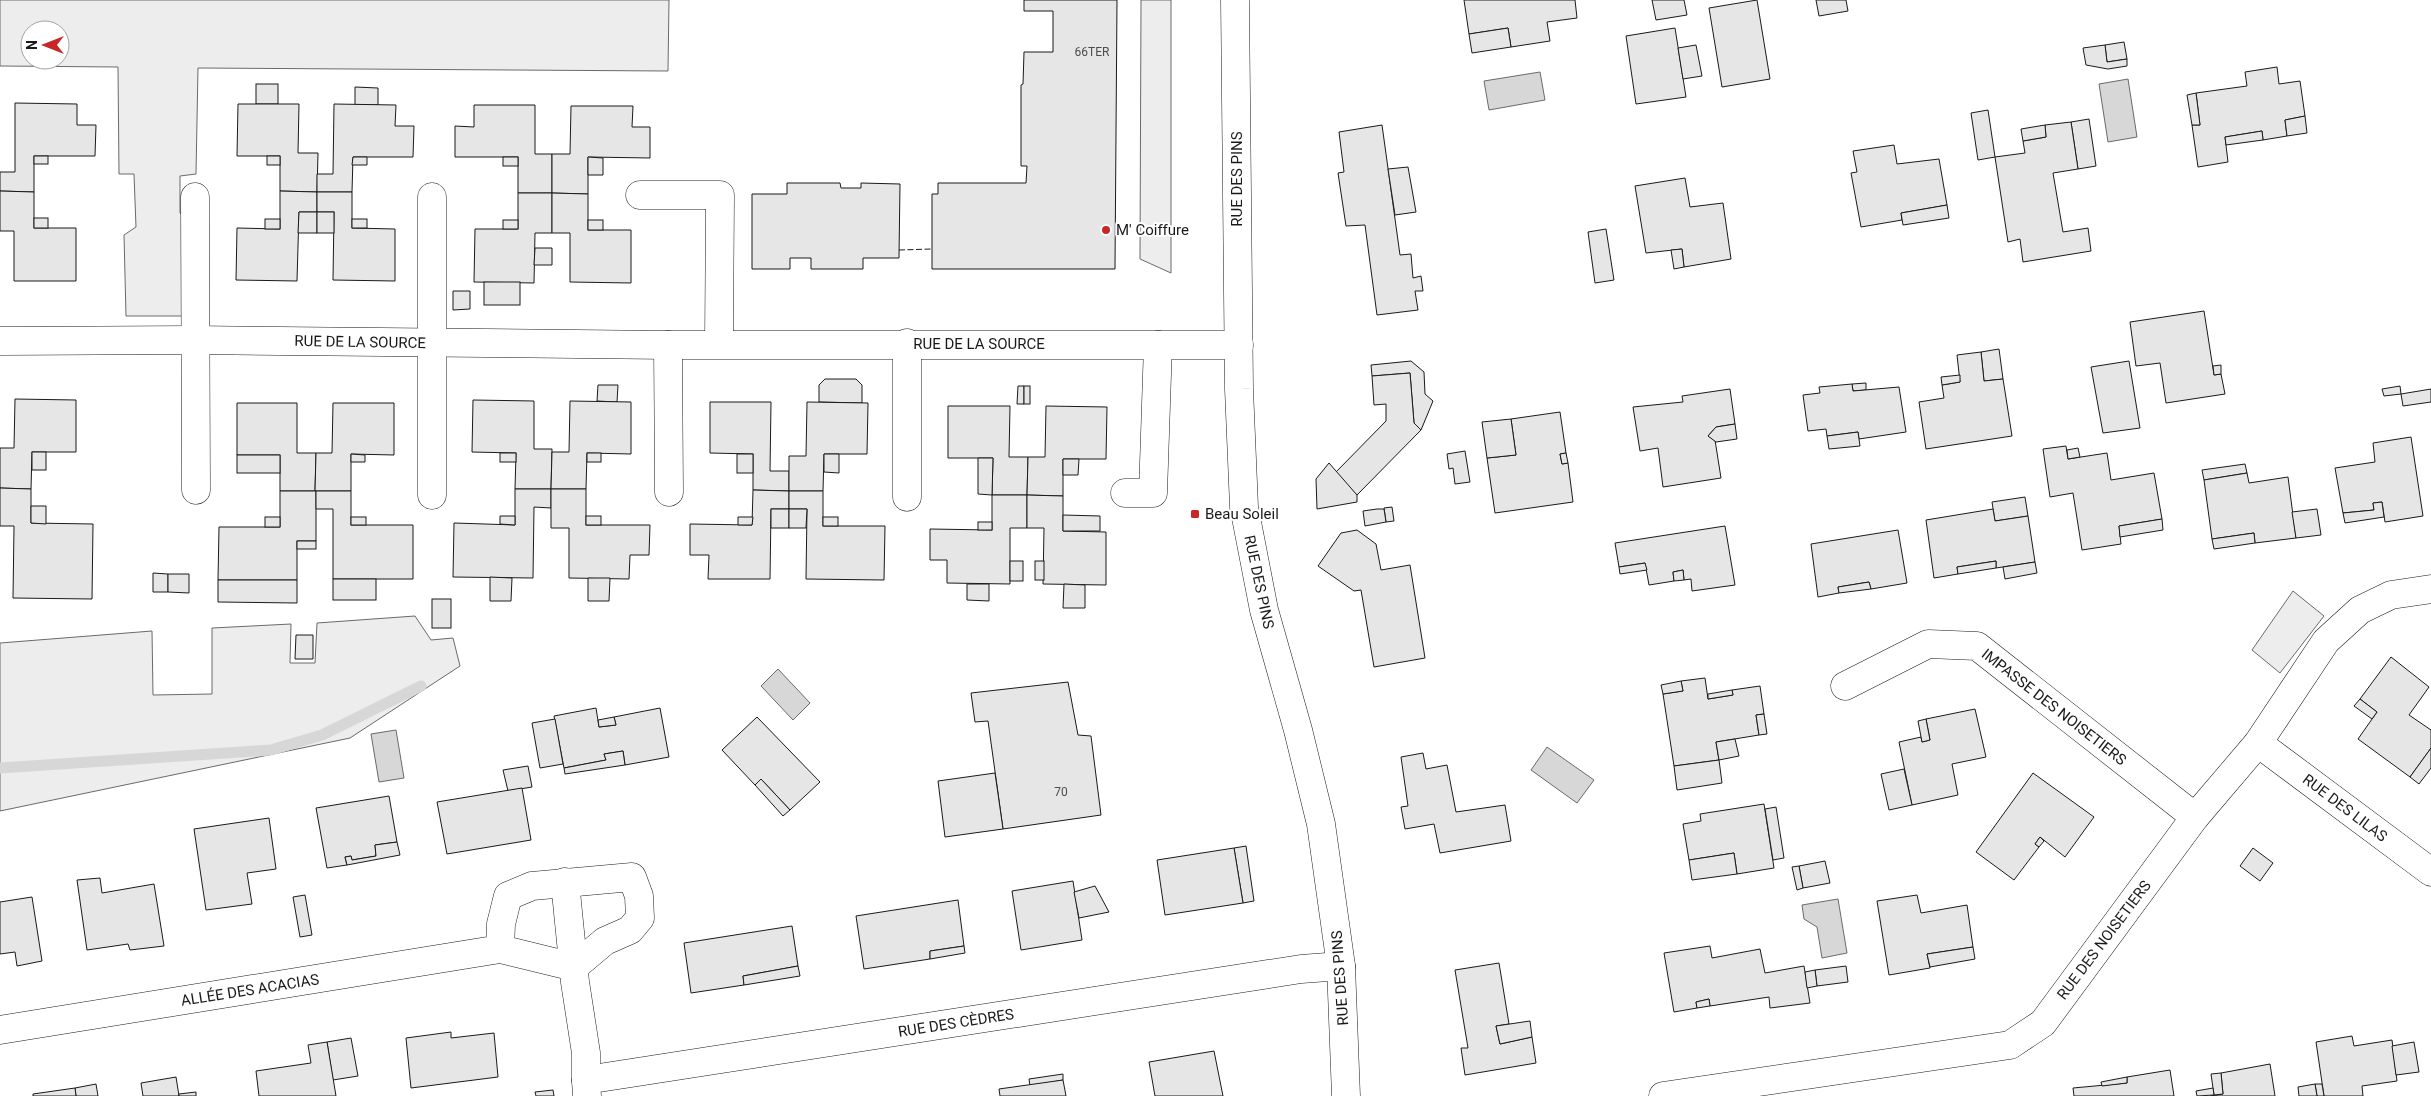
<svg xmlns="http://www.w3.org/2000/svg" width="2431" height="1096" font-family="Roboto,sans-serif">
  <rect width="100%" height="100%" fill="#fff"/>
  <g fill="#ededed" stroke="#6a6a6a" fill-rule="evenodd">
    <path d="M0,0H669L668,71L198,68L196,174L180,176V213L190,220L188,316H126L124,235L136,227L134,174H119L118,67L0,66ZM30,30H60V60H30Z"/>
    <path d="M1141,0H1171V273L1140,259Z"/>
    <path d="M2293,591L2324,616L2280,673L2252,650Z"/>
    <path d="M415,616L431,640L453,638L460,666L350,738L0,811V643L152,631L153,695L212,694V628L291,624L290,663H315L317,623Z"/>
  </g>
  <g fill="#d7d7d7" stroke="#6a6a6a">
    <path d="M1540,72L1545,100L1489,110L1484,81Z"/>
    <path d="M2128,79L2137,137L2108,142L2099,84Z"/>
    <path d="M778,669L810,703L793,720L761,686Z"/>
    <path d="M396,730L404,778L379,782L371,734Z"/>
    <path d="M1547,747L1594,780L1577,803L1531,770Z"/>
    <path d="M1838,899L1847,953L1822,958L1817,927L1804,919L1802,905Z"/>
  </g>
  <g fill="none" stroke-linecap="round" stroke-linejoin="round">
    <path stroke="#d7d7d7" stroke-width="11" d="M0,768L271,750L322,735L421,686"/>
  </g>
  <g fill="#e6e6e6" stroke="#1a1a1a">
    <path d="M1024,0H1117L1115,269H932V194H938V183H1026L1027,166H1021V85L1023,84L1024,52H1053V11H1024Z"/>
    <path d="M1464,0H1575L1577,18L1547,22L1550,41L1511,47L1508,28L1469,34Z"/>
    <path d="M1652,0H1684L1687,15L1656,20Z"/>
    <path d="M1757,0L1770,79L1722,87L1709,8Z"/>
    <path d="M1816,0H1846L1848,11L1819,16Z"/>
    <path d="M1508,28L1511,47L1472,53L1469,34Z"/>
    <path d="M1675,28L1686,97L1636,104L1626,36Z"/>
    <path d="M2124,42L2127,59L2107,62L2105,45Z"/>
    <path d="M1696,45L1702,76L1683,79L1678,48Z"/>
    <path d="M2105,45L2107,62L2127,59V66L2108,69L2086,65L2083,48Z"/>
    <path d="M2277,67L2279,84L2300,81L2305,116L2285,120L2287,136L2263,140L2262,131L2225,137L2228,162L2198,167L2192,125H2200L2196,93L2247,86L2245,72Z"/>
    <rect x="256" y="84" width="22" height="20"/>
    <path d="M355,87L378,88V105H355Z"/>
    <path d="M2196,93L2200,125H2192L2187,95Z"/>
    <path d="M15,103L77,104V125H96L95,156H34V192L0,191V172H15Z"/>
    <path d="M238,104H299L298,153H318L317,192L280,191V156H237Z"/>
    <path d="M334,104L396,105L395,126H414L413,157H353L352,192H317V174H333Z"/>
    <path d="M474,105H535V154H552V193H518V157H455V126L474,127Z"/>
    <path d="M571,106H633L632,127H650V158L588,157V194L552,193V154H570Z"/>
    <path d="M1988,110L1995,157L1978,160L1971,113Z"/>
    <path d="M2305,116L2307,133L2287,136L2285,120Z"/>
    <path d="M2089,119L2096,166L2078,169L2071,122Z"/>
    <path d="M2071,122L2078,169L2053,173L2063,232L2088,228L2091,251L2023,262L2020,239L2008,242L1995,157L2025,153L2023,141L2046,137L2045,125Z"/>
    <path d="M1382,125L1400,255L1411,254L1413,278L1421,276L1423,291H1415L1418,310L1377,315L1365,225L1346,226L1338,173L1344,172L1339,132Z"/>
    <path d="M2045,125L2046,137L2023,141L2021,129Z"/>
    <path d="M2262,131L2263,140L2226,145L2225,137Z"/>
    <path d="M1894,145L1897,164L1939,159L1947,205L1901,213L1902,220L1861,227L1851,173L1857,172L1853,151Z"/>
    <rect x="34" y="156" width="14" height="8"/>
    <rect x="267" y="156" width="13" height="9"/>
    <path d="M353,157H367V165H352Z"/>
    <rect x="503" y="157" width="15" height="9"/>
    <path d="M588,157L603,158V175H588Z"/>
    <path d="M1408,167L1416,212L1395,215L1388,169Z"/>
    <path d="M1685,178L1690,207L1723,203L1731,259L1684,267L1682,249L1646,253L1635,186Z"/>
    <path d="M787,183H840L841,188H861V183L900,184L899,258H863V269H811V258H790V269H752V194H787Z"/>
    <path d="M0,191L34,192V228H76V281H14V231H0Z"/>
    <path d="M280,191L317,192V212H299L297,281L236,280L237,228L280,229Z"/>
    <path d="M317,192H352V228L395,229V281L333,280L334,212H317Z"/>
    <path d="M518,193H552V233H535L534,283L474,282L475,229H518Z"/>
    <path d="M552,193L588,194V230H631V283L570,282V233H552Z"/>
    <path d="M1947,205L1949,218L1903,225L1901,213Z"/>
    <path d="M299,212H317V233H298Z"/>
    <rect x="317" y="212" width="17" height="21"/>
    <rect x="34" y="218" width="14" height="10"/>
    <rect x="265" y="219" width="15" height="10"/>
    <rect x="352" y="219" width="15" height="9"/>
    <rect x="503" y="220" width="15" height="9"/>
    <rect x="588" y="220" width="15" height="10"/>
    <path d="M1606,229L1614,280L1595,283L1588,232Z"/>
    <path d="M535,248H552V265H534Z"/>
    <path d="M1682,249L1684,267L1674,269L1671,250Z"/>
    <rect x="484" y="282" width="36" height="23"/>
    <path d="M453,291H470V309L453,310Z"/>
    <path d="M2204,311L2214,375L2221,374L2225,394L2166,403L2160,363L2136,366L2130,322Z"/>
    <path d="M1999,349L2003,379L1984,381L1981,352Z"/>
    <path d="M1981,352L1984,381L2003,379L2012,436L1926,449L1919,402L1944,398L1942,385L1960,382L1957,355Z"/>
    <path d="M1411,361L1424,372L1425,394L1433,401L1421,430L1414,423L1410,373L1372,376L1371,365Z"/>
    <path d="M2129,361L2140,428L2103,433L2091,367Z"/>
    <path d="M2221,365V374L2214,375L2213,366Z"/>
    <path d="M1410,373L1414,423L1421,430L1357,495L1335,473L1386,421V404L1374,405L1372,376Z"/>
    <path d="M1960,375V382L1942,385L1941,377Z"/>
    <path d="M825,379H856L862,385V403L819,402V385Z"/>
    <path d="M1866,383V390L1853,391L1852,384Z"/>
    <path d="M1852,384L1853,391L1899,387L1906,432L1859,439L1858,432L1827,436L1826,429L1808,431L1803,395L1820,393L1819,387Z"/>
    <path d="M598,385H618L617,402L597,401Z"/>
    <path d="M1018,386H1024V404H1017Z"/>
    <rect x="1024" y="386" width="6" height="18"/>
    <path d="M2400,386L2401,394L2384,396L2382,389Z"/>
    <path d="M1730,389L1735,424L1716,427L1708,436L1715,440L1721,478L1663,487L1658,448L1640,451L1633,407L1683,402L1682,396Z"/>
    <path d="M2431,389V402L2403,406L2401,394Z"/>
    <path d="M15,399L76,400V452H32L31,489L0,488V448H14Z"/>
    <path d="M473,400L534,401V449H552L551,489H515L516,453L472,452Z"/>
    <path d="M570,401L631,402V454L587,453L586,489H551L552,452H569Z"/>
    <path d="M710,402H771L770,471H789V491L753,490V454L710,453Z"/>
    <path d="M807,402L868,403L867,454H824L823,491H789V456H806Z"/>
    <path d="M237,403H297V453H316L315,491H280V455H237Z"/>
    <path d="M333,403H394V455L351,454V491H315L316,453H332Z"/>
    <path d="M948,406H1010L1009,457H1028L1027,495H992L993,458H948Z"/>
    <path d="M1046,406L1107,407L1106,459H1063V496L1027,495L1028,457H1045Z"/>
    <path d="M1560,412L1566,453L1560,454L1562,464L1568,463L1573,502L1495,513L1487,458L1516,455L1511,419Z"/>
    <path d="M1511,419L1516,455L1487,458L1482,422Z"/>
    <path d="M1735,424L1737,439L1716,442L1708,436L1716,427Z"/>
    <path d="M1858,432L1860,446L1829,449L1827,436Z"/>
    <path d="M2411,437L2423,516L2385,522L2382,502L2373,503L2374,510L2343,513L2335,468L2375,462L2373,443Z"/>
    <path d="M2066,446L2068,459L2107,453L2111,480L2154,473L2162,519L2119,526L2121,544L2082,550L2073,493L2050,497L2043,449Z"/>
    <path d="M2078,448L2080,457L2068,459L2067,450Z"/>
    <path d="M1465,451L1470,482L1455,484L1453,468L1449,469L1447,454Z"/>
    <rect x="32" y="452" width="14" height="18"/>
    <rect x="500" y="453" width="16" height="9"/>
    <rect x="587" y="453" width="14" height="9"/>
    <path d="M1566,453L1568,463L1562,464L1560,454Z"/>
    <path d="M351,454L365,455V462H351Z"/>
    <rect x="737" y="454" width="16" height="19"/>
    <path d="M824,454H839V473L824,472Z"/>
    <rect x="237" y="455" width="43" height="18"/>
    <path d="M978,458H993L992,495L978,494Z"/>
    <path d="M1063,459H1079L1078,475H1063Z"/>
    <path d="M1329,463L1357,495V502L1317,509L1316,479Z"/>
    <path d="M2245,464L2247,473L2204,480L2202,470Z"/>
    <path d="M2247,473L2249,483L2288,477L2296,538L2255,543L2254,533L2212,539L2204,480Z"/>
    <path d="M0,488L31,489V523L93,524L92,599L13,598L14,526H0Z"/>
    <path d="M515,489H551V508L534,507L533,578L453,577L454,523L515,525Z"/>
    <path d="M551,489H586V525H650L649,555H630L629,579L569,578V528H551Z"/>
    <path d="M753,490L789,491V509H771L770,579H708L709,555H690V524L752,525Z"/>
    <path d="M280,491H316V541H297V580H218L219,527H280Z"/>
    <path d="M316,491H351V525H413V579H333V509H316Z"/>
    <path d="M789,491H823V526H885L884,580L806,579L807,509H789Z"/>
    <path d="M992,495H1027V528H1010V584L947,583V560H930V529L992,530Z"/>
    <path d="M1027,495L1063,496V531L1106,532V585L1043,584L1044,528H1027Z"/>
    <path d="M2025,497L2028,516L1995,521L1992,502Z"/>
    <path d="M2382,502L2384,517L2345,523L2343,513L2374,510L2373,503Z"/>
    <path d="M31,506H46V524L31,523Z"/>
    <path d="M1392,507L1394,521L1386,522L1384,508Z"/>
    <rect x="771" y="509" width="18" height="19"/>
    <path d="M789,509H807L806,528H789Z"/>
    <path d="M1377,509H1384L1386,522L1365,526L1363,511Z"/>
    <path d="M1993,509L1995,521L2028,516L2035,562L1996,568V561L1957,567L1958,574L1934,578L1926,520Z"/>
    <path d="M2317,509L2321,535L2296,538L2292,512Z"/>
    <path d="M1063,515L1100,516V531H1063Z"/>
    <path d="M500,516H515V525L500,524Z"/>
    <rect x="586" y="516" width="15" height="9"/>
    <rect x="265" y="517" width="15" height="10"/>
    <rect x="351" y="517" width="15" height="8"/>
    <path d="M738,517H753L752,525H738Z"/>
    <rect x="823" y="517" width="15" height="9"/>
    <path d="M2162,519L2163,530L2120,537L2119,526Z"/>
    <rect x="978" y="522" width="14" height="8"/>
    <path d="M1725,526L1735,585L1692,591L1691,579L1684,580L1683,570L1673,572L1674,581L1649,585L1645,563L1619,567L1615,543Z"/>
    <path d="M1357,530L1376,544L1381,570L1410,565L1425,658L1374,667L1361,590L1354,591L1318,566L1341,533Z"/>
    <path d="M1898,530L1907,583L1871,589L1869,582L1838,587L1839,593L1818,597L1811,544Z"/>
    <path d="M2254,533L2255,543L2214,549L2212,539Z"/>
    <rect x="297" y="541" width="19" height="8"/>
    <rect x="1010" y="561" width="13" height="20"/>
    <rect x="1035" y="561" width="9" height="19"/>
    <path d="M1996,561V568L1958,574L1957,567Z"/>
    <path d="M2035,562L2037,573L2005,579L2003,567Z"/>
    <path d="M1645,563L1647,570L1620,574L1619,567Z"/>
    <path d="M1683,570L1684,580L1674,581L1673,572Z"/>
    <path d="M153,573L168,574V592H153Z"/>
    <path d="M168,574H189V593L168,592Z"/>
    <path d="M490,577L512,578L511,601H490Z"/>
    <path d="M588,578H610L609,601H588Z"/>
    <rect x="333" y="579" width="43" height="21"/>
    <path d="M218,580H297V603L218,602Z"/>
    <path d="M1869,582L1871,589L1839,593L1838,587Z"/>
    <path d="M967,584H989V601L967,600Z"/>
    <path d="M1064,584L1085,585V608H1063Z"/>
    <rect x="432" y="599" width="19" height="29"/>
    <path d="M296,635H313V659H295Z"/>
    <path d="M2391,657L2429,687L2409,715L2431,730V748L2410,777L2358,739L2377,712L2360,699Z"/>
    <path d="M1705,678L1708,699L1733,695L1732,690L1760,686L1764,714L1756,715L1759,735L1716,742L1719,760L1674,766L1663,694L1683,691L1681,681Z"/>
    <path d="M1681,681L1683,691L1663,694L1661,685Z"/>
    <path d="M1068,682L1078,735L1091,736L1101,815L1003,829L988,721L975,722L971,693Z"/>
    <path d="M1732,690L1733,695L1708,699V694Z"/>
    <path d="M2360,699L2377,712L2372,719L2354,706Z"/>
    <path d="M596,708L599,727L616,725L614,717L660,708L669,757L625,765L623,751L604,754L606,760L564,768L554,716Z"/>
    <path d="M1975,709L1986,757L1952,764L1958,795L1912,805L1899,742L1921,737L1922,742L1930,740L1926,719Z"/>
    <path d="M1764,714L1767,734L1759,735L1756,715Z"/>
    <path d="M614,717L616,725L599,727L598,720Z"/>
    <path d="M757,717L820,782L790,810L761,779L755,785L722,750Z"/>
    <path d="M555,719L563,764L540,768L532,723Z"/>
    <path d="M1926,719L1930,740L1922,742L1918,721Z"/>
    <path d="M1735,739L1739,756L1719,760L1716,742Z"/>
    <path d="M2431,748V768L2419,784L2410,777Z"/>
    <path d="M623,751L625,765L565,774L564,768L606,760L604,754Z"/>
    <path d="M1423,753L1426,769L1447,765L1456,812L1505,805L1511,841L1440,853L1434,824L1405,829L1401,807L1408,806L1401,757Z"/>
    <path d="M1719,760L1722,783L1677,790L1674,766Z"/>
    <path d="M528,766L532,787L508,791L503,770Z"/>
    <path d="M1904,769L1912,805L1889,810L1881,774Z"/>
    <path d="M995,773L1003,829L945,837L938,781Z"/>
    <path d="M2033,773L2094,817L2065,857L2040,837L2035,844L2039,847L2014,880L1976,852Z"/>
    <path d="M761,779L790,810L783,816L755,785Z"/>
    <path d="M522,788L531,840L447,854L437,802Z"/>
    <path d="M389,796L397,842L375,845L376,856L352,860L351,856L345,857L347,865L327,868L316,808Z"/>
    <path d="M1764,804L1774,868L1737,874L1734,853L1689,860L1683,824L1701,821L1700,814Z"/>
    <path d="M1776,807L1784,858L1773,860L1765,809Z"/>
    <path d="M269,818L276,869L247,873L252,904L206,910L194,829Z"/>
    <path d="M2040,837L2044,841L2039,847L2035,844Z"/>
    <path d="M397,842L400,855L347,865L345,857L351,856L352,860L376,856L375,845Z"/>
    <path d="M1246,846L1254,901L1243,903L1234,848Z"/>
    <path d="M1234,848L1243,903L1165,915L1157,860Z"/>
    <path d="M2253,848L2273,863L2260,881L2240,866Z"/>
    <path d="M1734,853L1737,874L1692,880L1689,860Z"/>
    <path d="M1825,861L1830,883L1803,888L1799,866Z"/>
    <path d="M1799,866L1803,888L1797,890L1792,867Z"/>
    <path d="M100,878L102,893L154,884L164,946L130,950L128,944L87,950L77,880Z"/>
    <path d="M1073,881L1082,940L1021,950L1012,891Z"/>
    <path d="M1095,886L1109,912L1079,918L1074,892Z"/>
    <path d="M305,895L312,935L300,937L293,897Z"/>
    <path d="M1917,895L1921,913L1967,905L1973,947L1927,954L1930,968L1889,975L1877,901Z"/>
    <path d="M32,897L42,961L17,966L15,952L0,954V902Z"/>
    <path d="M958,900L964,946L930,951V959L864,969L856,916Z"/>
    <path d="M792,926L798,966L743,976L744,985L691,993L684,943Z"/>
    <path d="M964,946L965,953L930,959V951Z"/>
    <path d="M1710,946L1712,958L1760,949L1765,973L1804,966L1810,1003L1770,1008L1769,997L1710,1006L1709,999L1696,1002L1697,1008L1674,1012L1664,953Z"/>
    <path d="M1973,947L1975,959L1930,967L1927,954Z"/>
    <path d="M1499,963L1509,1024L1496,1026L1500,1044L1532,1037L1536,1063L1465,1075L1461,1048H1468L1455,970Z"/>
    <path d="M798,966L800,976L744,985L743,976Z"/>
    <path d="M1846,966L1848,982L1817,986L1815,970Z"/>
    <path d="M1815,970L1817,986L1807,988L1805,972Z"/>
    <path d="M1709,999L1710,1006L1697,1008L1696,1002Z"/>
    <path d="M1530,1021L1532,1037L1500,1044L1496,1026Z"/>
    <path d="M451,1032V1038L494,1033L498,1077L411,1088L406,1038Z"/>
    <path d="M2352,1036L2354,1046L2392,1040L2397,1081L2362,1086L2363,1096H2324L2316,1042Z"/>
    <path d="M351,1038L358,1076L333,1080L327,1042Z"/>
    <path d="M327,1042L336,1096H259L256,1071L311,1063L308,1045Z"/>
    <path d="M2414,1042L2419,1072L2396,1075L2392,1046Z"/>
    <path d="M1214,1051L1223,1096H1155L1149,1062Z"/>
    <path d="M2270,1064L2275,1096H2210L2223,1094L2221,1073Z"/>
    <path d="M2170,1070L2174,1096H2074L2073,1088L2127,1083V1077Z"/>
    <path d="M2221,1073L2223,1094L2214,1095L2211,1074Z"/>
    <path d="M1063,1074V1080L1030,1086L1029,1079Z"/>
    <path d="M176,1077L179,1096H143L141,1083Z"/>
    <path d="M2127,1077V1083L2102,1086L2101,1082Z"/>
    <path d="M1063,1080L1066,1096H1000L999,1089Z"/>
    <path d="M96,1084L98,1096H76L75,1088Z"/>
    <path d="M2315,1084H2322L2324,1096H2317Z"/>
    <path d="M2315,1084L2317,1096H2299L2298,1087Z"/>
    <path d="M75,1088L76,1096H33V1094Z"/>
    <path d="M2213,1088L2214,1095L2197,1096L2196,1091Z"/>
    <path d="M553,1090L554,1096H536L535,1092Z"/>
    <path d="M196,1092V1096H179V1094Z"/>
  </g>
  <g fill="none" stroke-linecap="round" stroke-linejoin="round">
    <defs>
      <g id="minor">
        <path d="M1235,0L1239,389L1244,507L1264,610L1298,730L1321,824L1341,966L1346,1096"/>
        <path d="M640,195H720L719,344"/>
        <path d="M195,197L196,490"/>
        <path d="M432,197V495"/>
        <path d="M0,341L194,340L668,345H1239"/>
        <path d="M907,343V497"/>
        <path d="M668,345L669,492"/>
        <path d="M1125,493H1153L1158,345"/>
        <path d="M1845,686L1928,644L1977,646L2195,817"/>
        <path d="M2258,743L2431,872"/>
        <path d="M565,882L575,982L586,1053V1080"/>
        <path d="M0,1030L500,949L574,967L605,941L630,930L640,918L639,896L632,877L532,886L508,896L501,924L500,949"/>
        <path d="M587,1096L586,1080L1301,969L1341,966"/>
        <path d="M1663,1096L2010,1045L2043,1023L2195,817L2258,743L2326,641L2360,610L2391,595L2431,589"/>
      </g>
    </defs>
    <use href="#minor" stroke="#1a1a1a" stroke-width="29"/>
    <use href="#minor" stroke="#fff" stroke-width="28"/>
    <path stroke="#1a1a1a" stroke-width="1" stroke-dasharray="6 2.5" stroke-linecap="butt" d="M899,250L932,249"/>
  </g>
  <g fill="#c62828" stroke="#fff" stroke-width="2">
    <circle cx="1106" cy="230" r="5"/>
    <rect x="1190" y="509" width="10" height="10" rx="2.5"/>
  </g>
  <g text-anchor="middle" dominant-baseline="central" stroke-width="4" stroke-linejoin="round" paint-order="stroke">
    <g font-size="12" fill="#4d4d4d">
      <text x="1092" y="52">66TER</text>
      <text x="1061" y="792">70</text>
    </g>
    <g font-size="15" fill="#1a1a1a" stroke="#fff">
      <text transform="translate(1237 179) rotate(-90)">RUE DES PINS</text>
      <text transform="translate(360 342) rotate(1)">RUE DE LA SOURCE</text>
      <text x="979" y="344">RUE DE LA SOURCE</text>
      <text transform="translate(1259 582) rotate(78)">RUE DES PINS</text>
      <text transform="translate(2054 707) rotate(38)">IMPASSE DES NOISETIERS</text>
      <text transform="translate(2345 808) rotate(37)">RUE DES LILAS</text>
      <text transform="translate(2104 940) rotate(-53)">RUE DES NOISETIERS</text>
      <text transform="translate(1340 978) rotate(-94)">RUE DES PINS</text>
      <text transform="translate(250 990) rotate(-9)">ALLÉE DES ACACIAS</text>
      <text transform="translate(956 1023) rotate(-9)">RUE DES CÈDRES</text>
    </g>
    <g font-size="15" fill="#1a1a1a" stroke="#fff" text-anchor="start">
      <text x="1116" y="230">M' Coiffure</text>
      <text x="1205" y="514">Beau Soleil</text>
    </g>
  </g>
  <g transform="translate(45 45) rotate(270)"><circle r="24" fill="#ffffff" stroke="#a3a3a3"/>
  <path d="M0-4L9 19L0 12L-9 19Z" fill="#c62828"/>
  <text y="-8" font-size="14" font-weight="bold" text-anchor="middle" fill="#1a1a1a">N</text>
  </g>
</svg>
